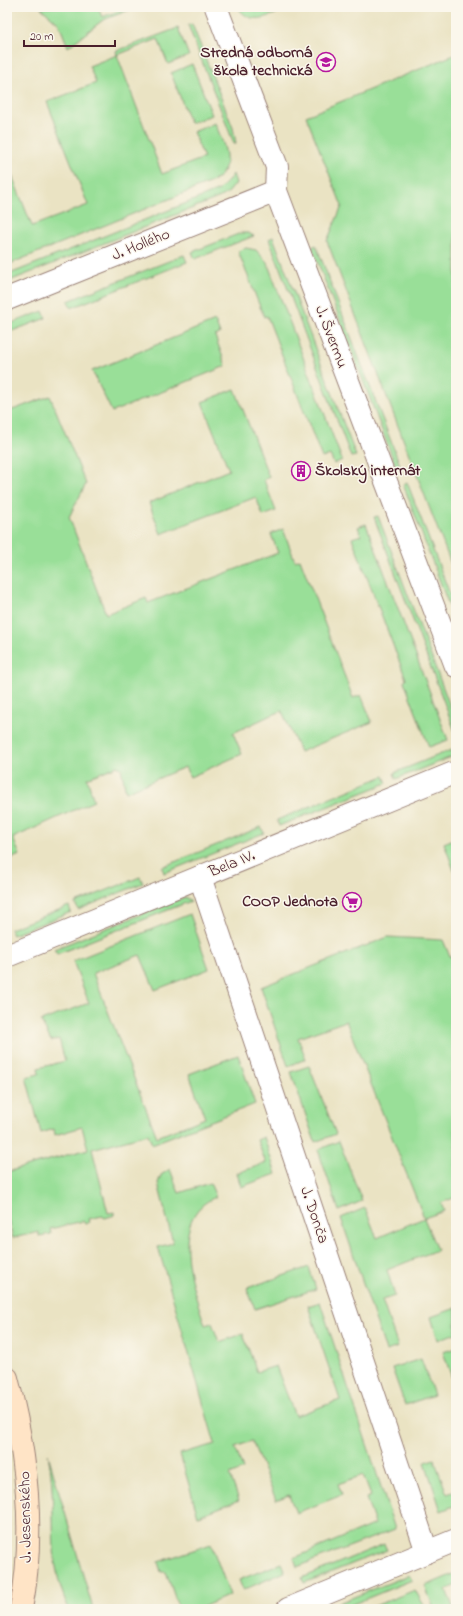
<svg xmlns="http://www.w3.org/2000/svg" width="463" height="1616" font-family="'Indie Flower',sans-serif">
  <rect width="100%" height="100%" fill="#fbf7ec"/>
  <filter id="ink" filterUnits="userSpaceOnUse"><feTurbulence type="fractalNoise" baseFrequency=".025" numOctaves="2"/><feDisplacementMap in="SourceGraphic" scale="8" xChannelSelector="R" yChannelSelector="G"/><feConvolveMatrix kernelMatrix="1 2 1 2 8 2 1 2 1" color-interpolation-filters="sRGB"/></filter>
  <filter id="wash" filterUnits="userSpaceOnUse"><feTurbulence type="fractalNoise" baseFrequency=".012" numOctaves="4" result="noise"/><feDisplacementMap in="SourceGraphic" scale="16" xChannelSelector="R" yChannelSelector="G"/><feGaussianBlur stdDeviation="0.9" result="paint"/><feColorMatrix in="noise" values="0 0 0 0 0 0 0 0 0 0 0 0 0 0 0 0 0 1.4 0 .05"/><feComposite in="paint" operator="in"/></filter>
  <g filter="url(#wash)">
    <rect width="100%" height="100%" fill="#eae3c3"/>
    <g fill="#99df98" stroke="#727f62">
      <path d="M40,7H98L102,17L129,7H137L103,20L68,47L59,24Z"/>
      <path d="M238,7H288L289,8C272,15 250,28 238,7Z"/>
      <path d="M192,24L233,128L236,143L234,144L188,25Z"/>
      <path d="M178,28L189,56L168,64L158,39L117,55L116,51Z"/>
      <path d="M456,54V577L327,241L342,206L306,116Z"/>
      <path d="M117,55L162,174L204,158L193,132L215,123C223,143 236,166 214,181L7,265V163L32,226L88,205L47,102L96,83L89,66Z"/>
      <path d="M192,64L212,115L190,123L171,73Z"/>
      <path d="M233,174L236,183L229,192L223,196L7,282V275L219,190L228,181Z"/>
      <path d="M241,233H248L254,236L195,259L192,252Z"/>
      <path d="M273,237L356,456L351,457L269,239Z"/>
      <path d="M316,245L400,465L396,467L312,247Z"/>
      <path d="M246,248L256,250L267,262L342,460L334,464L330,455L322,458L267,316L264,317L238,251Z"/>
      <path d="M184,255L187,262L71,308L68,301Z"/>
      <path d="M43,311L46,318L7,333V325Z"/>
      <path d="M215,321L220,334L215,336L226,366L112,412L92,371Z"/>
      <path d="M235,389L269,477L264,480L276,511L263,516L256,497L161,534L149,503L229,470L202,402Z"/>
      <path d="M50,396L86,484L69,517L106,614L146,598L148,603L278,553L271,534L283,529L295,561L300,559L353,698L361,695L372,722L300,752L282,711L267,717L233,733L242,754L190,777L185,767L126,792L121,768L117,766L87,778L94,801L13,838L20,855L7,860V412Z"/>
      <path d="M407,482L456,610V624L403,484Z"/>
      <path d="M378,516L456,722V734L374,517Z"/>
      <path d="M366,524L448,740L429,747L404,681L406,679L352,538L361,535L358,527Z"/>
      <path d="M451,750L454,756L396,779L394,773Z"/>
      <path d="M384,776L387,783L279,826L277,820Z"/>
      <path d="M261,827L264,833L164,873L162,867Z"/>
      <path d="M456,838V876L444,843Z"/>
      <path d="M140,877L143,883L78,910L75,903Z"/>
      <path d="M185,897L191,901L57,954L54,949Z"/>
      <path d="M69,906L71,912L13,935L10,929Z"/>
      <path d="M190,914L209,969L155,990L140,955L93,973L157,1137L205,1118L189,1074L238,1055L255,1104L152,1144L148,1134L92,1149L108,1213L115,1212V1215L105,1218L102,1216L89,1219L90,1222L85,1224L83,1221L50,1229L51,1234L39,1236V1232L13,1238L7,1216V1172L88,1149L82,1127L55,1135L54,1129L41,1133L26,1077L39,1074L38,1068L65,1061L59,1039L51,1041L41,1021L89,1003L73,961Z"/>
      <path d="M388,937L443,940L450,957L456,955V1197L441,1203L444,1211L424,1218L437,1250L387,1270L395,1296L382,1300L398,1347L386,1351L341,1218L365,1208L377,1238L424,1218L346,1021L298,1038L306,1059L288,1066L261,987Z"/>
      <path d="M309,1066L336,1134L315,1142L291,1072Z"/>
      <path d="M264,1137L276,1174L241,1187L237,1173L266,1163L257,1140Z"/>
      <path d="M339,1141L362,1201L339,1211L318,1150Z"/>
      <path d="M170,1169L179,1193L210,1183L216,1197C166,1217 193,1289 205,1325L212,1323L219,1342L243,1334L257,1372L276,1366L295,1416L340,1400L308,1306L320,1302L395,1529L297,1567L294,1558L375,1524L366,1498L371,1496L363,1475L338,1484L342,1495L296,1513L289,1495L276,1500L252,1441L235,1447L243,1469L230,1475L239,1500L198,1516L180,1454L215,1444L158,1247L173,1243L158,1183L161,1175Z"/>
      <path d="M309,1267L316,1289L255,1309L247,1288Z"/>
      <path d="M456,1308V1333L438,1340L431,1317Z"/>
      <path d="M456,1348V1376L452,1378L443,1352Z"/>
      <path d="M421,1359L434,1395L405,1405L392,1368Z"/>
      <path d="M48,1454L93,1609H69C49,1565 55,1537 52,1491C52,1479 50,1466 48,1454Z"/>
      <path d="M434,1459L447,1494L456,1491V1505L441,1511L425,1462Z"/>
      <path d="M211,1544L230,1595L198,1609H179L166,1572H161L158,1562Z"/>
      <path d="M384,1544L387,1550L304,1583L302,1578Z"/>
      <path d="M281,1563L285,1572L243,1590L239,1580Z"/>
      <path d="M456,1573V1585L446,1590L454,1609H434L425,1586Z"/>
      <path d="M409,1575L412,1580L341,1609H332L331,1606Z"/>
      <path d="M415,1590L426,1609H367Z"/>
    </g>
  </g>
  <g filter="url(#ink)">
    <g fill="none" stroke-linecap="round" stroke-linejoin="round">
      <defs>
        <g id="street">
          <path d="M216,7L277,167L276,191L456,666"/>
          <path d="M7,299L276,191"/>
          <path d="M200,877L427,1552"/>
          <path d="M7,956L456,772"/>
          <path d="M288,1609L456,1540"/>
        </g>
        <path id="secondary" d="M7,1378C27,1454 36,1531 21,1609"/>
      </defs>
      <use href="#street" stroke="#9a8177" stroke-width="24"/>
      <use href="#secondary" stroke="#9a8177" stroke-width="24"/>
      <use href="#street" stroke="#fff" stroke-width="22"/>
      <use href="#secondary" stroke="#ffe4c6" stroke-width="22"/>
    </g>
  </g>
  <defs>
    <symbol id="school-ring" viewBox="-11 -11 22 22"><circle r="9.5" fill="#fbf7ec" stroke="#b5179e" stroke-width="1.5"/><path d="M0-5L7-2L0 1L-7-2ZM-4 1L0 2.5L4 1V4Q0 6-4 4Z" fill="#b5179e"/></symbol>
    <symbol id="building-ring" viewBox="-11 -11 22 22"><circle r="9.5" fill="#fbf7ec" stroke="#b5179e" stroke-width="1.5"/><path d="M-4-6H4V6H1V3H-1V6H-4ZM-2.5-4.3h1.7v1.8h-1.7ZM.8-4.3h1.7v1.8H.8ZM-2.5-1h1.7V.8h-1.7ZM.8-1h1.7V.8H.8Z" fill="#b5179e"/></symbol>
    <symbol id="supermarket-ring" viewBox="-11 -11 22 22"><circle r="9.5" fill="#fbf7ec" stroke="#b5179e" stroke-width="1.5"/><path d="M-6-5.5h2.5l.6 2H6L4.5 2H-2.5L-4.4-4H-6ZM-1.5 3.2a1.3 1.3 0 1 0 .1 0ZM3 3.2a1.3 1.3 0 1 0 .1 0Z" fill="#b5179e"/></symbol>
  </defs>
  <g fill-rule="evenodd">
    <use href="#school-ring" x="315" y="51" width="22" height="22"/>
    <use href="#building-ring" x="290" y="460" width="22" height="22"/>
    <use href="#supermarket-ring" x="341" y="891" width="22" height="22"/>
  </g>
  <g text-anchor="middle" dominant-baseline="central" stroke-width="3" stroke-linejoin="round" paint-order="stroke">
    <g font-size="16" font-weight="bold" fill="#4a1f2b" stroke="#fbf7ec" text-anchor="end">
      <text x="312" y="53">Stredná odborná<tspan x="312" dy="18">škola technická</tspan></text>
      <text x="315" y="471" text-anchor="start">Školský internát</text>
      <text x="338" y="902">COOP Jednota</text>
    </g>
    <g font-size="16" fill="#4a1f2b" stroke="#fbf7ec">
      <text transform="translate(141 245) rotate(-22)">J. Hollého</text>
      <text transform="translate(331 337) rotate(69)">J. Švermu</text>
      <text transform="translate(232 864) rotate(-22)">Bela IV.</text>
      <text transform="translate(314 1215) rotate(71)">J. Donča</text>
      <text transform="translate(26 1517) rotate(-91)">J. Jesenského</text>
    </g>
  </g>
  <rect width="463" height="1616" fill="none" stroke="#fbf7ec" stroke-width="24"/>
  <path d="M24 40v6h91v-6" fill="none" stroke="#4a1f2b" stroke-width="2"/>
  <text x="30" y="40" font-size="12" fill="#4a1f2b" stroke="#fbf7ec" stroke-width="3" paint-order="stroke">20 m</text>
</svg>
